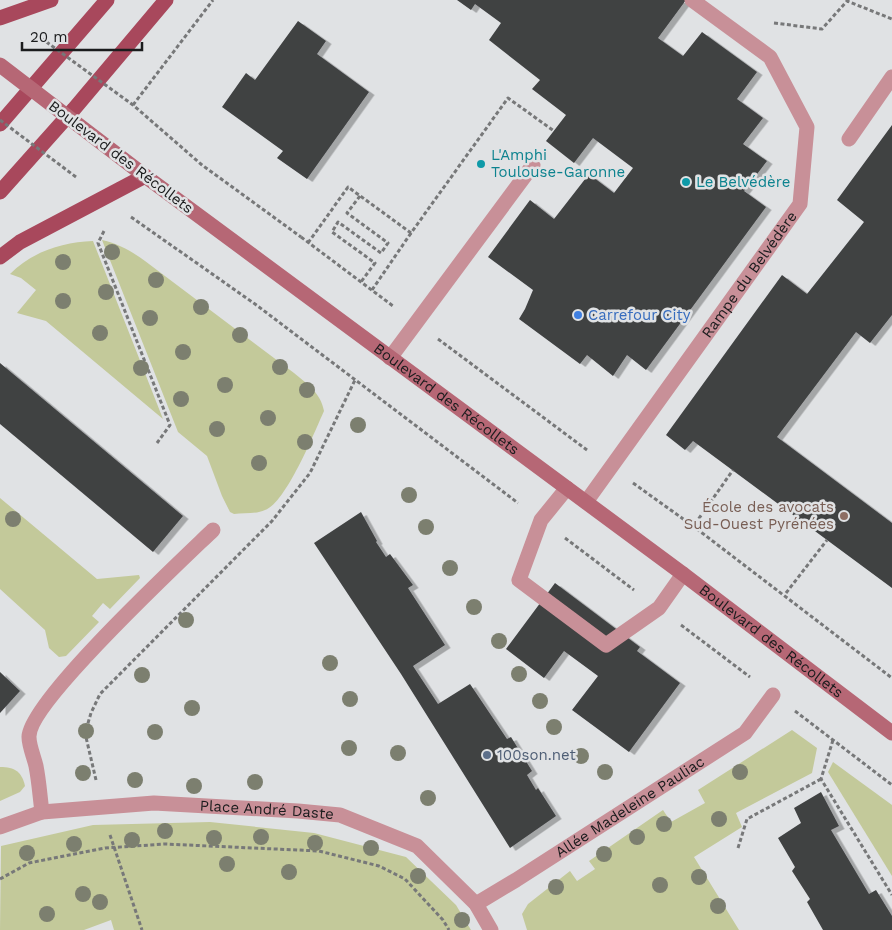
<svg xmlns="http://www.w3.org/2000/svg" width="892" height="930" font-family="'Work Sans',sans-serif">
  <defs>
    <filter id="shadow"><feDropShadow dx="5.5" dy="3" stdDeviation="0" flood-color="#0004"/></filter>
  </defs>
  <rect width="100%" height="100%" fill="#e0e2e4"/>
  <g fill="#c3c99a">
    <path d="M102,240C119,244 131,251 145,261L294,373C307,384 321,393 324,411C314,433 286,503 265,510C257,514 244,513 234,514L230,512L222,496L207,456L178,432Z"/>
    <path d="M93,241L163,419L46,321L17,313L36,290L21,278L10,274C32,252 62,242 93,241Z"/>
    <path d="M0,498L97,579L139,575L140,578L110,609L103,603L92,616L99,622L66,656L59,657L49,648L45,630L0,589Z"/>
    <path d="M792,730L817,748L812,773L736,813L742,827L694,857L739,930H527L522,914L528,904L570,871L577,881L595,869L589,861L663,810L671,822L705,803L698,790Z"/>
    <path d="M833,762L892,805V876L828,772Z"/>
    <path d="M0,767C15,767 22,772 25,786L20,792L0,801Z"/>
    <path d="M210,822L314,833L406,857L456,905L471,930H114L111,920L84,930H0L1,846L93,825Z"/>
  </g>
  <g fill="#404243" filter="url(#shadow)">
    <path d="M457,0H686L658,38L683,56L702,32L757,72L737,99L763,118L743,144L767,161L744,191L766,207L646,370L627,355L613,376L587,355L580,364L519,319L525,309L533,290L488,257L530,200L554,219L589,174L614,193L633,168L593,138L574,163L546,141L566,115L532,89L540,80L489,40L501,23L475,4L471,10Z"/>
    <path d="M298,21L326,41L317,54L369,92L307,179L277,158L283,151L222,107L246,73L255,80Z"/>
    <path d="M892,125V315L870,343L856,332L777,437L892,523V588L693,441L685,450L666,435L782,275L807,294L864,222L837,200Z"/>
    <path d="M0,363L183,516L153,552L0,424Z"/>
    <path d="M361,512L377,541L376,542L386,557L390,554L413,585L408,588L445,645L413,666L438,704L470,684L507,739L511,737L532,771L527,775L536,790L538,788L556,816L510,848L401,674L314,543Z"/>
    <path d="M555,583L640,647L637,651L680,683L629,752L572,710L598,676L564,651L544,678L506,649Z"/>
    <path d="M0,672L20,691L0,713Z"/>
    <path d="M821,792L839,826L831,830L869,894L876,890L892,916V930H823L807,902L810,899L792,871L795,867L778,838L801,823L794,808Z"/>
  </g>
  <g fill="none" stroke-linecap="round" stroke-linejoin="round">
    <g stroke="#777879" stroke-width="3" stroke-dasharray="4 2.5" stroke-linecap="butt">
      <path d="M774,23L822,29L847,1L892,19"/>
      <path d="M133,105L213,0"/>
      <path d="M360,196L347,213L388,243L381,253L338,222L332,232L375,263L361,282"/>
      <path d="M131,217L255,304L518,503"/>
      <path d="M104,231L98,243L170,425L157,443"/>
      <path d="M301,237L393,306"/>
      <path d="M308,243L348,187L411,233L508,98L554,131"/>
      <path d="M372,290L411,233"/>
      <path d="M438,339L587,450"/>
      <path d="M633,483L693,526L892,678"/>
      <path d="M695,524L733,470"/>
      <path d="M565,538L634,590"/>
      <path d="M786,593L827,540"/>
      <path d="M681,625L750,677"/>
      <path d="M795,711L892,785"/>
      <path d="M833,740L821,779L892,895"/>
      <path d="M96,780L85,733L91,713L100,694L272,521L310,473L355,380"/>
      <path d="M110,835L142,930"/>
      <path d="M738,848L747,819L821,779"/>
      <path d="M0,879L29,863L105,848L165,844L319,851L379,866L405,879L443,920L449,930"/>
    </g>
    <g stroke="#c89098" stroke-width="15">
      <path d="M849,139L892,77"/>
      <path d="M390,358L533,165"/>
      <path d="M567,488L541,520L519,580L606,645L659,608L683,574"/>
      <path d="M42,812C40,797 39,781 36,766C34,757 29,746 29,737C28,703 182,560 213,530"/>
    </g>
    <g stroke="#c89098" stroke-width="15">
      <path id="s1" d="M586,502L800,204L807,127L770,57L692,0"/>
      <path id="s2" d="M0,827L42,812L154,803L298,811L340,815L417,846L476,904L491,930"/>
      <path id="s3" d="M476,904L516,880L745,733L773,695"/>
    </g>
    <path stroke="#b66775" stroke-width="15" id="s4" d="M145,176L683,574L892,733"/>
    <g stroke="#a8485c" stroke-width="15">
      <path d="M0,18L51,0"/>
      <path d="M0,124L107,0"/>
      <path d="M0,192L74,109L166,0"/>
      <path d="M0,257L20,242L145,176"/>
    </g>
    <g stroke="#777879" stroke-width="3" stroke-dasharray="4 2.5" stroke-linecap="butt">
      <path d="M41,38L133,105L202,165L301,237"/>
      <path d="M0,120L76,177"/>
    </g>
    <path stroke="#b66775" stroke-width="15" d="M0,65L145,176"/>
  </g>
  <g fill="#7c7f6f">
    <circle cx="112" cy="252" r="8"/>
    <circle cx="63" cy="262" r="8"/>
    <circle cx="156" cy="280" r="8"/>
    <circle cx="106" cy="292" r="8"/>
    <circle cx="63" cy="301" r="8"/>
    <circle cx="201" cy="307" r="8"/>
    <circle cx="150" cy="318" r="8"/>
    <circle cx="100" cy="333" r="8"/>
    <circle cx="240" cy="335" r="8"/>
    <circle cx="183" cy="352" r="8"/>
    <circle cx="280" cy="367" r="8"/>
    <circle cx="141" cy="368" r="8"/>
    <circle cx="225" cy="385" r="8"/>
    <circle cx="307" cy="390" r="8"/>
    <circle cx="181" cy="399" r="8"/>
    <circle cx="268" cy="418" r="8"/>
    <circle cx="358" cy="425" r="8"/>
    <circle cx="217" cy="429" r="8"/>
    <circle cx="305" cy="442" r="8"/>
    <circle cx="259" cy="463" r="8"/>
    <circle cx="409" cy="495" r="8"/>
    <circle cx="13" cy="519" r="8"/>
    <circle cx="426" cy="527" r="8"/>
    <circle cx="450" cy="568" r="8"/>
    <circle cx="474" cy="607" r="8"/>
    <circle cx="186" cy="620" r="8"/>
    <circle cx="499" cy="641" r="8"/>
    <circle cx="330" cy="663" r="8"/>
    <circle cx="519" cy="674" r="8"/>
    <circle cx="142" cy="675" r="8"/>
    <circle cx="350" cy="699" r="8"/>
    <circle cx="540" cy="701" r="8"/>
    <circle cx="192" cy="708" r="8"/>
    <circle cx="554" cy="727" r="8"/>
    <circle cx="86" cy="731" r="8"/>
    <circle cx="155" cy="732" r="8"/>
    <circle cx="349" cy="748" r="8"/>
    <circle cx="398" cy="753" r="8"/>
    <circle cx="581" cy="756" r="8"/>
    <circle cx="605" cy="772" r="8"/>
    <circle cx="740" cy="772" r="8"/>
    <circle cx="83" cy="773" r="8"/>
    <circle cx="135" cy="780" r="8"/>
    <circle cx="255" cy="782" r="8"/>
    <circle cx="194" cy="786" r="8"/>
    <circle cx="428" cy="798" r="8"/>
    <circle cx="719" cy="819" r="8"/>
    <circle cx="664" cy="824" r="8"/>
    <circle cx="165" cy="831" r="8"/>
    <circle cx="261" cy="837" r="8"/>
    <circle cx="637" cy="837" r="8"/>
    <circle cx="214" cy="838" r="8"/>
    <circle cx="132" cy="840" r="8"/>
    <circle cx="315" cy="843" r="8"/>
    <circle cx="74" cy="844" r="8"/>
    <circle cx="371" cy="848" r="8"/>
    <circle cx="27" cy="853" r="8"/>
    <circle cx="604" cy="854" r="8"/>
    <circle cx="227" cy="864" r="8"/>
    <circle cx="289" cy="872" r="8"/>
    <circle cx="418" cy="876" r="8"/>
    <circle cx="699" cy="877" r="8"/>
    <circle cx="660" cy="885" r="8"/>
    <circle cx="556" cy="887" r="8"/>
    <circle cx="83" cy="894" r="8"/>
    <circle cx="100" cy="902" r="8"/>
    <circle cx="718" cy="906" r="8"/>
    <circle cx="47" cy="914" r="8"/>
    <circle cx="462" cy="920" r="8"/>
  </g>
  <g fill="#0f9aa8" stroke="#e0e2e4" stroke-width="2">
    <circle cx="481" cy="164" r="5"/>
    <circle cx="686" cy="182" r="5"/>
  </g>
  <circle fill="#3f7fe0" stroke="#e0e2e4" stroke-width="2" cx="578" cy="315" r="5"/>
  <circle fill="#8d6e63" stroke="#e0e2e4" stroke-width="2" cx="844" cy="516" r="5"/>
  <circle fill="#5c6f8a" stroke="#e0e2e4" stroke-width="2" cx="487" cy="755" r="5"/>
  <g text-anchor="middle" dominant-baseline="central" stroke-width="5" stroke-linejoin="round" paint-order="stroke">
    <g font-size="15" fill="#0d838f" stroke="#e0e2e4" text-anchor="start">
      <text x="491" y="155">L'Amphi<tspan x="491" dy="17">Toulouse-Garonne</tspan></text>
      <text x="696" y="182">Le Belvédère</text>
    </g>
    <g font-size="15" fill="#1b1c1d" stroke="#e0e2e4">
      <text transform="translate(121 157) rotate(37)">Boulevard des Récollets</text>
      <text stroke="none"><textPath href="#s1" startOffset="280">Rampe du Belvédère</textPath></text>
      <text stroke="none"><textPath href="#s4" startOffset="375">Boulevard des Récollets</textPath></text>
      <text stroke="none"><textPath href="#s4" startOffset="780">Boulevard des Récollets</textPath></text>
      <text stroke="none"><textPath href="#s3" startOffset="182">Allée Madeleine Pauliac</textPath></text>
      <text stroke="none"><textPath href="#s2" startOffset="270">Place André Daste</textPath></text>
    </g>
    <g font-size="15" fill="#366cbe" stroke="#e0e2e4" text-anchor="start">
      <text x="588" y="315">Carrefour City</text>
    </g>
    <g font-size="15" fill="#785e54" stroke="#e0e2e4" text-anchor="end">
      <text x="834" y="507">École des avocats<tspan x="834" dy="17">Sud-Ouest Pyrénées</tspan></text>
    </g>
    <g font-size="15" fill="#4e5e75" stroke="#e0e2e4" text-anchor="start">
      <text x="497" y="755">100son.net</text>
    </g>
  </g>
  <path d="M22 42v8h120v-8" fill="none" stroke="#1b1c1d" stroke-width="2.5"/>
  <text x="30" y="42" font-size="15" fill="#1b1c1d" stroke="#e0e2e4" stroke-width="4" paint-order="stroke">20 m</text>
</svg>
